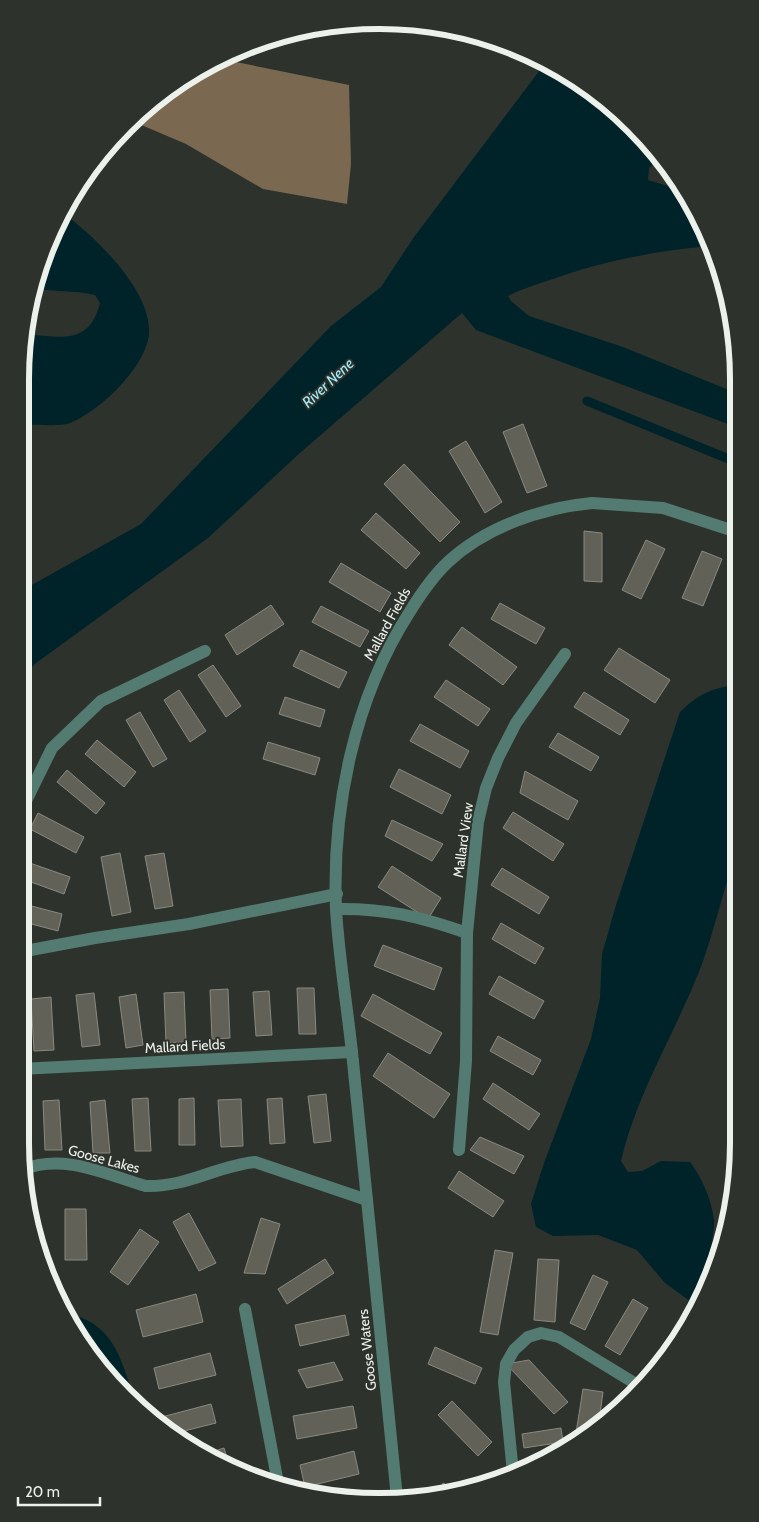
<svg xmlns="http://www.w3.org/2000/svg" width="759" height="1522" font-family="Cabin,sans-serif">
  <rect width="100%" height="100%" fill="#2d332c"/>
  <path fill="#7b6850" d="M221,59L349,85L351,164L347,204L263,189L186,144L139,124L129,123C154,97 187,74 221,59Z"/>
  <g fill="#002229">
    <path d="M546,62L616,109L660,158L649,168L648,180L684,191L711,246C653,251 598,262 544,282C532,286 519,290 508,296L511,301L529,316L623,347L736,393V427L476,330L462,313L301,452L208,538L36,663L20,679L21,591L141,524L331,326L381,287L414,237Z"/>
    <path d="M62,212C94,236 147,286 149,328C152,362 100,412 70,423C59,427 34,424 21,425V356L24,334C61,337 89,346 100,303L95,295C74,290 53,292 32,288L57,221Z"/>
    <path d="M737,685V855L731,869C721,900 713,933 702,964C677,1030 637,1092 621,1161L628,1172L642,1171L661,1161L690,1162C702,1178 712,1200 714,1221C715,1234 707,1247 718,1259L698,1307L665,1283L637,1250L598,1235L553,1236L536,1227L531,1204L544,1163L591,1039L600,998L602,954L616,905L680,712C699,694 711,688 737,685Z"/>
    <path d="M69,1314C117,1324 123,1367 137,1407L94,1362Z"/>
  </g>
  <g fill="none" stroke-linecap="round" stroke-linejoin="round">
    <path stroke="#002229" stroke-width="9" d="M587,401L736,462"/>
  </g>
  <g fill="#616158" stroke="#89897f">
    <path d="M523,424L547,486L527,493L503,432Z"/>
    <path d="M466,441L502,502L485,513L449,451Z"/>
    <path d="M404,464L460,522L440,542L384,484Z"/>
    <path d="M376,513L420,553L406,569L361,530Z"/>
    <path d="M584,531L602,533V582L584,581Z"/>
    <path d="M646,540L665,549L641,599L622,590Z"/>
    <path d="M702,551L722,559L703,606L682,598Z"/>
    <path d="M341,563L391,593L380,612L329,582Z"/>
    <path d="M737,601V619L730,616Z"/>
    <path d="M500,603L545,628L536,644L491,619Z"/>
    <path d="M271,605L284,624L237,655L225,635Z"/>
    <path d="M321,606L369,631L360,647L312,622Z"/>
    <path d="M462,627L517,667L503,685L449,645Z"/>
    <path d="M619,648L670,680L655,703L604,670Z"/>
    <path d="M301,650L347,672L339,688L293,666Z"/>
    <path d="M213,665L241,706L226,717L198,675Z"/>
    <path d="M446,680L490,709L478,726L434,697Z"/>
    <path d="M179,690L206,731L190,742L164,700Z"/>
    <path d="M584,692L629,720L620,735L574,707Z"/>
    <path d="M285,697L325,710L320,727L279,714Z"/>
    <path d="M140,712L167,759L153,767L126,720Z"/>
    <path d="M420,724L469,751L460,768L410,741Z"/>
    <path d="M558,733L599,757L591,771L549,747Z"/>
    <path d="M97,740L136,772L124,787L85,754Z"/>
    <path d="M268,742L320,758L315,775L263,759Z"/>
    <path d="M399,769L451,795L442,814L390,787Z"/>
    <path d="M67,770L105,803L96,814L57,782Z"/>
    <path d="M525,771L578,801L568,820L520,793Z"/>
    <path d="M513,812L564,844L553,861L503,828Z"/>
    <path d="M38,813L84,837L76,853L30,829Z"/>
    <path d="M392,820L443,844L432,861L385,836Z"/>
    <path d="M120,853L131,912L112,916L101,857Z"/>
    <path d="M164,853L173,906L155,909L145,856Z"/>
    <path d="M24,861L70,877L64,894L20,878Z"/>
    <path d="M392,866L441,898L428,919L378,887Z"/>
    <path d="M502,868L549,897L539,914L491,885Z"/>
    <path d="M20,903L62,914L58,931L20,921Z"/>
    <path d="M501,923L544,948L535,964L492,939Z"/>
    <path d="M383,945L442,968L434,990L374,966Z"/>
    <path d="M499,976L544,1001L534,1019L489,994Z"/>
    <path d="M297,988H314L316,1034H299Z"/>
    <path d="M228,989L230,1038L212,1039L210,990Z"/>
    <path d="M269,991L272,1035L256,1036L253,992Z"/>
    <path d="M184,992L186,1042L166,1043L164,993Z"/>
    <path d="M94,993L100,1045L82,1047L76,995Z"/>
    <path d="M136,994L143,1045L126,1048L119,997Z"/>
    <path d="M373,994L442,1033L430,1054L361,1016Z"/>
    <path d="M51,997L54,1050L34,1051L31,999Z"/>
    <path d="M498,1036L541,1060L533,1075L490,1051Z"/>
    <path d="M388,1053L450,1094L434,1118L373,1076Z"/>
    <path d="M493,1083L540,1114L529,1130L483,1099Z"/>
    <path d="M326,1094L331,1141L314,1143L308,1096Z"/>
    <path d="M148,1098L151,1151H135L132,1099Z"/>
    <path d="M194,1098L195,1145H179V1099Z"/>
    <path d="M282,1098L285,1143L270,1144L267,1099Z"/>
    <path d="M241,1099L243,1146L221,1147L218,1100Z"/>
    <path d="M59,1100L62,1150H45L43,1101Z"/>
    <path d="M105,1100L110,1153H93L90,1102Z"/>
    <path d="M480,1137L524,1156L514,1174L470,1150Z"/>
    <path d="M459,1171L504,1201L493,1217L448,1188Z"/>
    <path d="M65,1209H86L87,1260H65Z"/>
    <path d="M189,1213L216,1263L199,1271L173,1222Z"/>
    <path d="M261,1218L280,1224L265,1274L244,1273Z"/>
    <path d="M140,1229L159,1242L128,1285L110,1272Z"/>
    <path d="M495,1250L513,1253L498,1335L480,1332Z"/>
    <path d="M325,1259L334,1273L287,1304L278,1289Z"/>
    <path d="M538,1259L559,1260L555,1322L534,1320Z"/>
    <path d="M593,1275L608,1282L585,1330L570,1323Z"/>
    <path d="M196,1294L203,1322L143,1337L136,1310Z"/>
    <path d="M633,1299L648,1308L620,1355L605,1346Z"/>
    <path d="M345,1315L349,1335L300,1346L295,1325Z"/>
    <path d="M675,1328L681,1331L650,1374L646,1371Z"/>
    <path d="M435,1347L482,1368L475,1384L428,1364Z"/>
    <path d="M210,1353L216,1375L159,1389L154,1368Z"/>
    <path d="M529,1360L568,1402L554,1414L506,1364Z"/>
    <path d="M334,1362L343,1380L307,1388L298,1370Z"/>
    <path d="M583,1389L603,1392L599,1422L575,1439Z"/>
    <path d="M452,1401L492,1442L478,1456L438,1415Z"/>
    <path d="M211,1404L216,1423L172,1434L159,1425L158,1418Z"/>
    <path d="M353,1406L357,1428L297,1439L293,1416Z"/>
    <path d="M561,1428L563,1442L524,1448L522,1434Z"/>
    <path d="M224,1448L229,1465L202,1455Z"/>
    <path d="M354,1451L359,1474L305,1487L300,1465Z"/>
    <path d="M443,1483L456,1490L437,1496Z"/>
  </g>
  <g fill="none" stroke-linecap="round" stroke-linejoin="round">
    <g stroke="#537b71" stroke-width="12">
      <path d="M592,503L663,508L737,532"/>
      <path d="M336,909C386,908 421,917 467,933"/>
      <path d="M459,1150L466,1061L467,933L478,822L486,788L498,758L516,723L565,654"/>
      <path d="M146,1186C188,1187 216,1166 255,1162L367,1200L353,1062"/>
    </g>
    <g stroke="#537b71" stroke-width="12">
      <path d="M20,813L52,748L101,701L205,651"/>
      <path d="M20,952L95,938L189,924L337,894"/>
      <path d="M353,1062C348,1011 339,960 336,909C332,808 354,699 409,613C420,595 432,577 448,562C486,527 541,508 592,503"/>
      <path d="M20,1069L352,1052"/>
      <path d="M24,1169C65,1153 107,1175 146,1186"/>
      <path d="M367,1200L397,1498"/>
      <path d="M245,1309L278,1483"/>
      <path d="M513,1473L504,1382L506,1364L514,1350L528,1337L541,1333L559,1337L641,1387"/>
    </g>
  </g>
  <g text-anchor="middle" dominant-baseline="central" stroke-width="4" stroke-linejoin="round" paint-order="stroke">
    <g font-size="14" fill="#edf1ec" stroke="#2d332c">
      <text transform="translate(387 624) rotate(-61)">Mallard Fields</text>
      <text transform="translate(463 840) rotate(-82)">Mallard View</text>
      <text transform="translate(185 1046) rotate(-3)">Mallard Fields</text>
      <text transform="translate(104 1159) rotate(15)">Goose Lakes</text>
      <text transform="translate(367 1350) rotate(-96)">Goose Waters</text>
    </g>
    <g font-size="15" font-style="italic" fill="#a6eefc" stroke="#2d332c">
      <text transform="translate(328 383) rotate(-43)">River Nene</text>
    </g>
  </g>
  <path d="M0 0H759V1522H0ZM379 29H380A350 350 0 0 1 730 379V1143A350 350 0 0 1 380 1493H379A350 350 0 0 1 29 1143V379A350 350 0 0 1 379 29Z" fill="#2d332c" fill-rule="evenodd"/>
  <path fill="none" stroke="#edf1ec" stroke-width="6" d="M379 29H380A350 350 0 0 1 730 379V1143A350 350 0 0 1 380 1493H379A350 350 0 0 1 29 1143V379A350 350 0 0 1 379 29Z"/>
  <path d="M18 1497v8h82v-8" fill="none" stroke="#edf1ec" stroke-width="2.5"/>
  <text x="25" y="1497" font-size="15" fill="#edf1ec" stroke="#2d332c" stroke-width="4" paint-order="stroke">20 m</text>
</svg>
